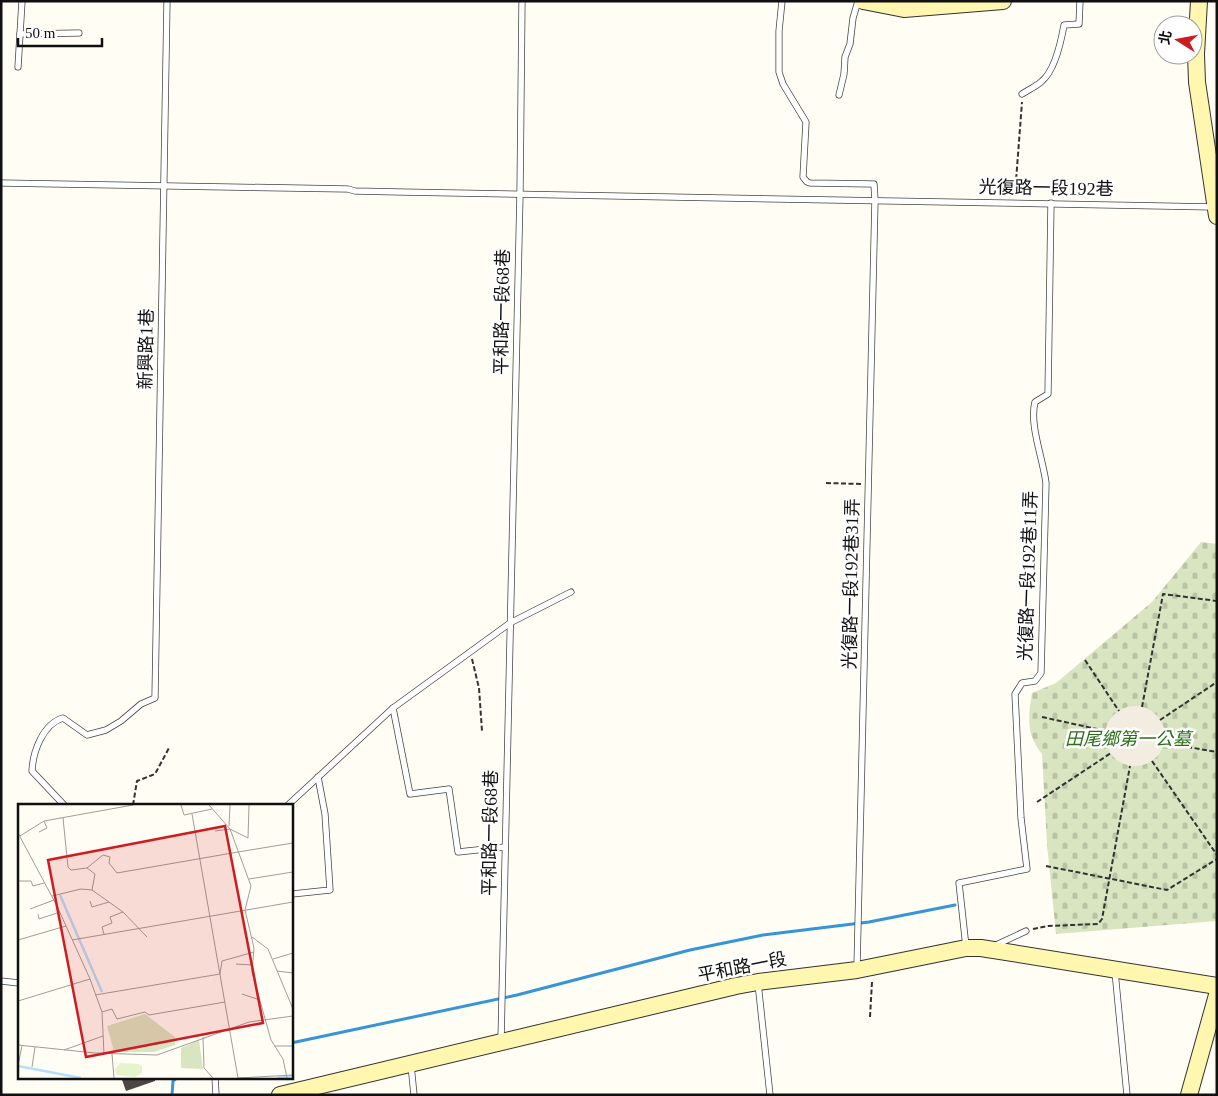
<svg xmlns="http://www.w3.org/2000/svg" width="1218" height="1096" font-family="'Times New Roman','Noto Sans TC',serif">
  <defs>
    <pattern id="cemetery-stones" width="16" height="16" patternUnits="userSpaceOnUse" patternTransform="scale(1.25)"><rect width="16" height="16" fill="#d9e5c1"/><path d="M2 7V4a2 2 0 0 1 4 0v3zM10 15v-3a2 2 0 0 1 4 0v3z" fill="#b9c3a5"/></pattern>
  </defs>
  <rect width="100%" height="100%" fill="#fffdf4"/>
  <path fill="url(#cemetery-stones)" d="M1201,542L1217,544V921L1056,934L1047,844L1042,754C1026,734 1028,717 1032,693L1056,683L1152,602Z"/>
  <circle fill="#f2ede0" cx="1135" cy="736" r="30"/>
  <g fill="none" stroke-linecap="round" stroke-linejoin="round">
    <g stroke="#3595d8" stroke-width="3">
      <path d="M291,1043L517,995L690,950L763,935L869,922L955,905"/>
      <path d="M172,1095L173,1081L178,1077"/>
    </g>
    <defs>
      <g id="lane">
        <path d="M782,1L779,31V72L783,84L806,122L803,177L807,182L810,183L874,184L875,200L857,967"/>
        <path d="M20,34L79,33"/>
        <path d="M18,67L22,1"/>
        <path d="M1022,94C1028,90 1037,86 1042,81C1055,70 1061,42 1064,25L1079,24L1080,1"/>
        <path d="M839,95L844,74L845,57L850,44L853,18L858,1"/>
        <path d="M1,183L348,189L355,191C641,197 927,200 1214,207"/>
        <path d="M393,708L410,794L449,789L458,852L505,847"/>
        <path d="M64,805L32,771C33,751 43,724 63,718L87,735L106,730L121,721L141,704L155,698L167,1"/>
        <path d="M288,805L393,708L510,623L571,592"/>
        <path d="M292,894L330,890L325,814L318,777"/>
        <path d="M994,946L1026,931"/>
        <path d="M966,947L959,883L1027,869L1021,818L1015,694L1022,683L1035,681L1041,673L1046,483C1043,459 1029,424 1035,402L1048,394L1051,203"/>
        <path d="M1115,972L1127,1095"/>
        <path d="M1,981L19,983"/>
        <path d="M758,983L770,1095"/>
        <path d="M501,1041L520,194L522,1"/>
        <path d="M411,1065L414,1095"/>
        <path d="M215,1077L216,1095"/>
      </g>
      <g id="secondary">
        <path d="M863,1L904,9L1003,1"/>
        <path d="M1199,1L1196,54L1197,82L1217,216"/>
        <path d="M280,1095L736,986L758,982L857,970L966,948H981L1217,986"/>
        <path d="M1189,1095L1217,995"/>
      </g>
    </defs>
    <use href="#lane" stroke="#434343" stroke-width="7"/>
    <use href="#secondary" stroke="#323232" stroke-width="18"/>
    <g stroke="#323232" stroke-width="2" stroke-dasharray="5 2.5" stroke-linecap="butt">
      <path d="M1015,194L1022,102"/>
      <path d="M826,483L861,484"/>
      <path d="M472,659L479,688L482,731"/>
      <path d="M1085,660L1119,711"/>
      <path d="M1142,707L1163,594L1217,601"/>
      <path d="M1042,717L1106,731"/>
      <path d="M1160,720L1217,682"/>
      <path d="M1165,743L1217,752"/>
      <path d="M1152,761L1217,855"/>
      <path d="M1037,802L1111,753"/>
      <path d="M133,805L137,781L155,774L169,748"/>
      <path d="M1046,866L1167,890L1217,859"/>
      <path d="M1033,929L1048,926L1098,924L1102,919L1130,766"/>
      <path d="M870,1017L872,982"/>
    </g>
    <use href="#lane" stroke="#fff" stroke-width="5.5"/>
    <use href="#secondary" stroke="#fff7af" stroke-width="16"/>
  </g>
  <path fill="#4d4641" d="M121,1077H155V1081L126,1091Z"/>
  <g text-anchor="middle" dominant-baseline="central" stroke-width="5" stroke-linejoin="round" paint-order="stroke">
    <g font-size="18" fill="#101010" stroke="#fff">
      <text transform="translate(1046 188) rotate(1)">光復路一段192巷</text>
      <text transform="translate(502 312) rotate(-89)">平和路一段68巷</text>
      <text transform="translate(146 349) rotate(-89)">新興路1巷</text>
      <text transform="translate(1028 576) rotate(-88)">光復路一段192巷11弄</text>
      <text transform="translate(851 584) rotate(-89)">光復路一段192巷31弄</text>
      <text transform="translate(490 833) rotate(-89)">平和路一段68巷</text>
      <text transform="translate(742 967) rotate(-11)">平和路一段</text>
    </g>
    <g font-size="18" font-style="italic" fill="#2b6f1a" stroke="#fff">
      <text x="1128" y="739">田尾鄉第一公墓</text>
    </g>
  </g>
  <g transform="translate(18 804)">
    <rect width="275" height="275" fill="#fffdf4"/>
    <path d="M127,210L157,233V241L136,248H96L89,222ZM181,236L185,265L163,264V244Z" fill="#d9e5c1"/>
    <path d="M102,259L121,260L124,262V269L117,273L99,271L97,266Z" fill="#e6f4cc"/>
    <path fill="none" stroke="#b4e0fb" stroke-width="2.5" d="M42,91L84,188M0,262L63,274M259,274L275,272"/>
    <path fill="none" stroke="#9f9e99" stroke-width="1" d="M163,1L166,11L194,5M191,1L212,25L233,82L227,106L236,144L234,168L253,236L265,255L269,274M174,10L220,274M45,14L50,63L53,66L69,64L77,70L74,86M211,22L212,1M197,27L212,25L230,34L231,1M21,28L29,24L26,17M0,29L39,102L72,175L84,208L86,250M2,32L26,17L115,1M220,48L275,39M69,64L85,51L92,53L91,59L99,69L220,48M231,75L275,68M0,77H13L15,82L26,79M34,92L63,85L74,86L105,108L129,133M72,97L74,103L91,98M12,105L36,96M20,110L21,115L42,108M86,130L84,123L94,119L92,113L105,108M234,133L250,145L275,205M0,136L48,122M54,136L275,98M255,155L275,149M218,160L234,161M259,167L275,169M202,170L204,157L236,148M224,190L242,196M77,191L202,170M0,197L72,175M84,208L94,205L99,215L127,208L131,211L207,198M185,233L186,264L195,274M0,241L77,249L139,251L231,218L275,212M257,242H275M46,246L85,232M94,250L96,274M0,261L4,242M14,263L17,243M220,274L275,271"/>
    <path fill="#cd1c22" fill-opacity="0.15" stroke="#cd1c22" stroke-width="2.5" d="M207,22L245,219L68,253L30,56Z"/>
    <rect width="275" height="275" fill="none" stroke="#101010" stroke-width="2.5"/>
  </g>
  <rect width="1218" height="1096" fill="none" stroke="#101010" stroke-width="5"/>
  <g transform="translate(1178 40) rotate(281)"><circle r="24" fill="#ffffff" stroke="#9f9f9f"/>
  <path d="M0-4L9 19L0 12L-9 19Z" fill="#cd1c22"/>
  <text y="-8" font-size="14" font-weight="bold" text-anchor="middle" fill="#101010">北</text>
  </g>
  <path d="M18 38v8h84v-8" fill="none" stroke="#101010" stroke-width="2.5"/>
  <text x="25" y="38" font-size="15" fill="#101010" stroke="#ffffff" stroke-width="4" paint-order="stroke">50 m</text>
</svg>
